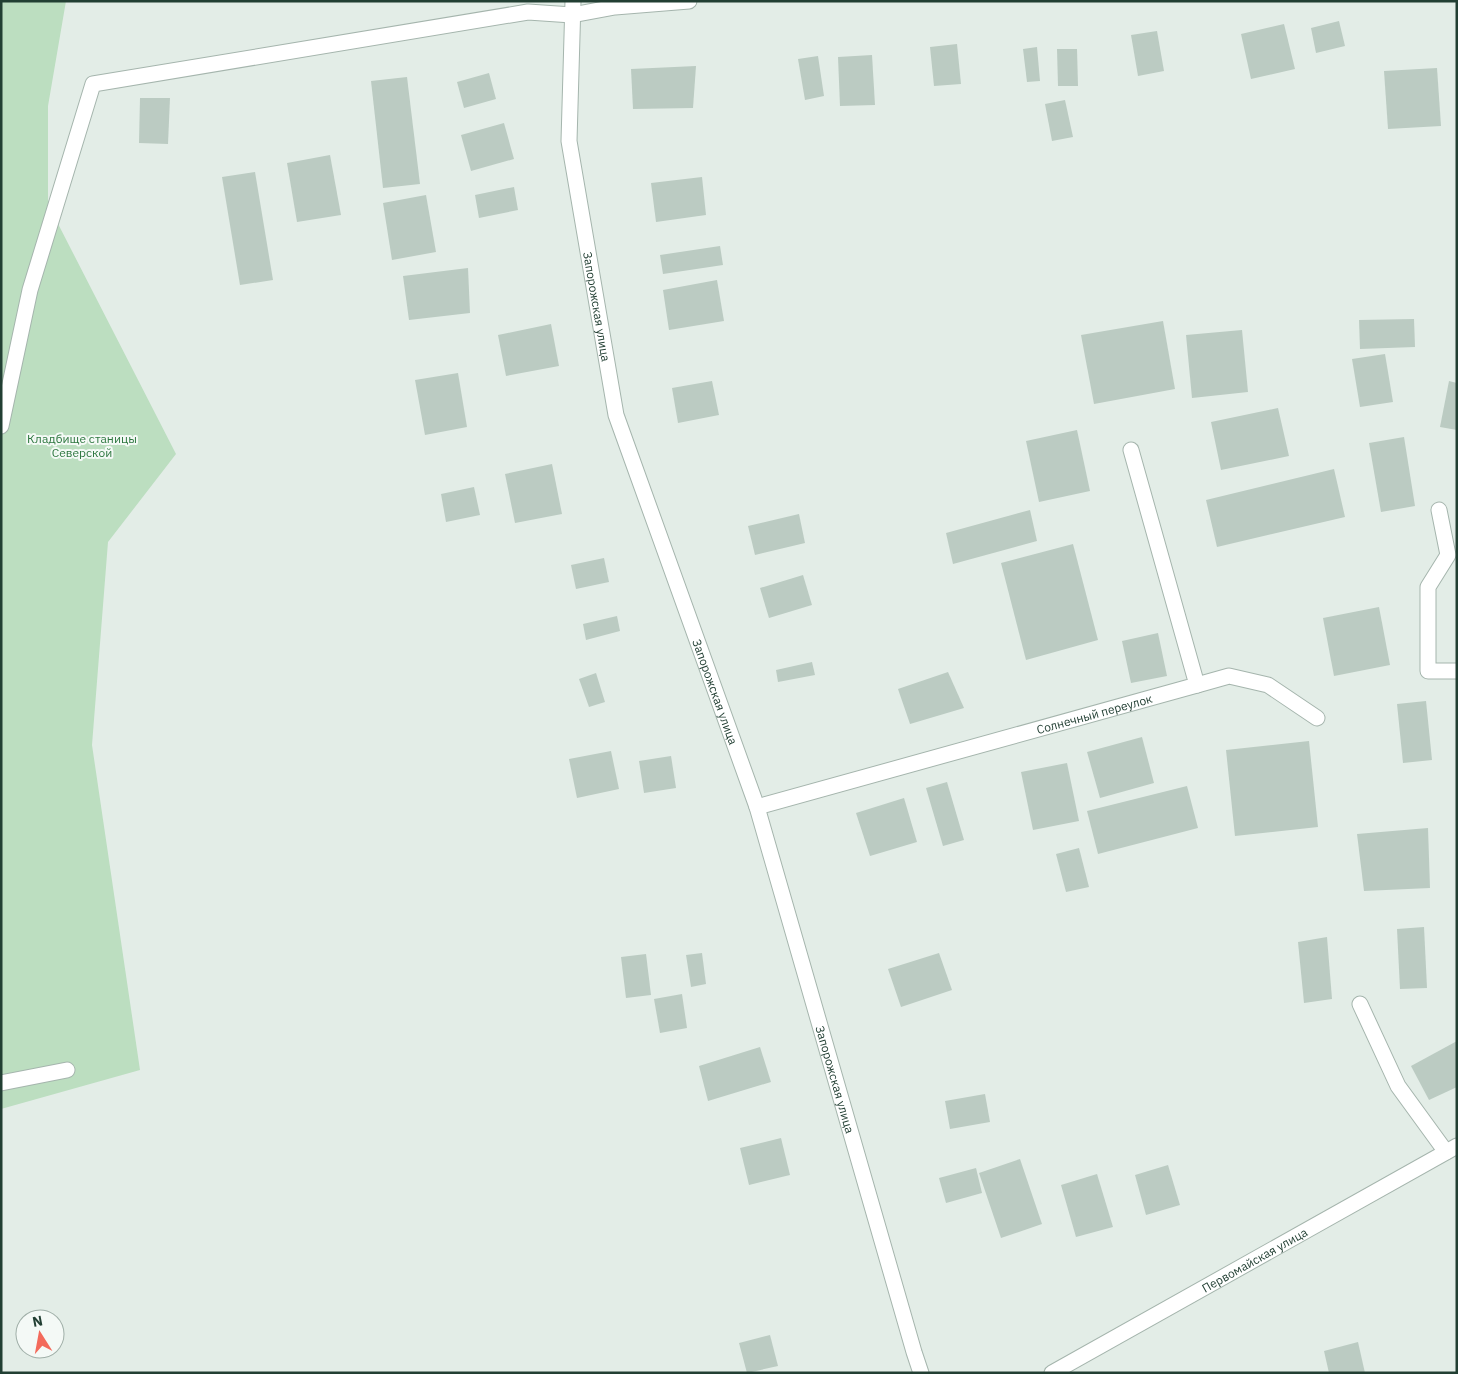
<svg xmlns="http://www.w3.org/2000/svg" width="1458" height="1374" font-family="'IBM Plex Sans',sans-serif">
  <rect width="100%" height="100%" fill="#e3ede7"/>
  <path fill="#bcdec0" d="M1,1H66L48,106V200L53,214L176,454L108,542L92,745L140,1070L1,1109Z"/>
  <g fill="#bbcbc2">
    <path d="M1339,21L1345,46L1316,53L1311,28Z"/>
    <path d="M1284,24L1295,69L1251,79L1241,34Z"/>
    <path d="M1157,31L1164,71L1138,76L1131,35Z"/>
    <path d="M957,44L961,84L934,86L930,47Z"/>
    <path d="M1037,47L1040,81L1027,82L1023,49Z"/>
    <path d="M1057,49H1077L1078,86H1058Z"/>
    <path d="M872,55L875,105L840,106L838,57Z"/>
    <path d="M818,56L824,96L805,100L798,59Z"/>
    <path d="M696,66L693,108L633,109L631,69Z"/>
    <path d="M1437,68L1441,126L1388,129L1384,71Z"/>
    <path d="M489,73L496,99L464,108L457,82Z"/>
    <path d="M407,77L420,184L383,188L371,81Z"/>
    <path d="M140,98H170L168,144L139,143Z"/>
    <path d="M1065,100L1073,137L1052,141L1045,104Z"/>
    <path d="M504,123L514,159L471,171L461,135Z"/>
    <path d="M330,155L341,215L297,222L287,163Z"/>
    <path d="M255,172L273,280L240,285L222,177Z"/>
    <path d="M702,177L706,215L656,222L651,183Z"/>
    <path d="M514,187L518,210L479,218L475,195Z"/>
    <path d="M426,195L436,252L392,260L383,203Z"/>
    <path d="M720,246L723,265L663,274L660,255Z"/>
    <path d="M468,268L470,313L409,320L403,276Z"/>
    <path d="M717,280L724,321L669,330L663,290Z"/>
    <path d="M1414,319L1415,347L1360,349L1359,320Z"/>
    <path d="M1163,321L1175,389L1094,404L1081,335Z"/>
    <path d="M551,324L559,366L506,376L498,335Z"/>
    <path d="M1242,330L1248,392L1192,398L1186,335Z"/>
    <path d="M1385,354L1393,402L1360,407L1352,359Z"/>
    <path d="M458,373L467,427L425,435L415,380Z"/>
    <path d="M712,381L719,415L678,423L672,388Z"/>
    <path d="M1449,381L1457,383V430L1440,427Z"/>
    <path d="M1278,408L1289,456L1221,470L1211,422Z"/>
    <path d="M1077,430L1090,491L1039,502L1026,441Z"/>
    <path d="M1404,437L1415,506L1381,512L1369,443Z"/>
    <path d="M552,464L562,514L515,523L505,474Z"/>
    <path d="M1334,469L1345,517L1217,547L1206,500Z"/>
    <path d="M474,487L480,515L446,522L441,494Z"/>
    <path d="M1030,510L1037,541L953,564L946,533Z"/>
    <path d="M799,514L805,543L755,555L748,526Z"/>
    <path d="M1073,544L1098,640L1026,660L1001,563Z"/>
    <path d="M604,558L609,582L576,589L571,565Z"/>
    <path d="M803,575L812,605L769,618L760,588Z"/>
    <path d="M1379,607L1390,665L1334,676L1323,618Z"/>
    <path d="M617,616L620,631L586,640L583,624Z"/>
    <path d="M1158,633L1167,676L1131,683L1122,641Z"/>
    <path d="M812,662L815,675L778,682L776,670Z"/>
    <path d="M948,672L964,708L910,724L898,689Z"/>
    <path d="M596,673L605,702L589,707L579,679Z"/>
    <path d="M1426,701L1432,760L1403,763L1397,704Z"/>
    <path d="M1142,737L1154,783L1100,798L1087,752Z"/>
    <path d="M1309,741L1318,827L1235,836L1226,750Z"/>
    <path d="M611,751L619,789L577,798L569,759Z"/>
    <path d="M671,756L676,788L644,793L639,761Z"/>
    <path d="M1067,763L1079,821L1033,830L1021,772Z"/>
    <path d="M947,782L964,840L943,846L926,788Z"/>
    <path d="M1187,786L1198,828L1098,854L1087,811Z"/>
    <path d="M904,798L917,842L870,856L856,813Z"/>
    <path d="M1428,828L1430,888L1364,891L1357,834Z"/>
    <path d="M1079,848L1089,887L1066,892L1056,854Z"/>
    <path d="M1424,927L1427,988L1400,989L1397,929Z"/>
    <path d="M1327,937L1332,999L1304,1003L1298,942Z"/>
    <path d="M702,953L706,984L691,987L686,955Z"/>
    <path d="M939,953L952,990L901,1007L888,969Z"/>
    <path d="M646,954L651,995L626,998L621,957Z"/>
    <path d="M682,994L687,1028L660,1033L654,999Z"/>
    <path d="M1457,1041V1087L1429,1100L1411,1066Z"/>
    <path d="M760,1047L771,1082L708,1101L699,1066Z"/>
    <path d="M985,1094L990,1122L950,1129L945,1101Z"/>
    <path d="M781,1138L790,1175L749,1185L740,1148Z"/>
    <path d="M1020,1159L1042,1224L1001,1238L979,1173Z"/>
    <path d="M1168,1165L1180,1205L1146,1215L1135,1175Z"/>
    <path d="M976,1168L982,1193L946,1203L939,1178Z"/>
    <path d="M1097,1174L1113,1227L1076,1237L1061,1185Z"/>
    <path d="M770,1335L778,1366L747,1373L739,1343Z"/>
    <path d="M1358,1342L1365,1373H1329L1324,1351Z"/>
  </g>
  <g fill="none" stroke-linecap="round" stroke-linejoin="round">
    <defs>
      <g id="service">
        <path d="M1,426L30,290L93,84L528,12L572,15"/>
        <path d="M1439,510L1448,555L1428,587V671H1457"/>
        <path d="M1197,685L1229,676L1268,685L1317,718"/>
        <path d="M1360,1004L1398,1086L1446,1152"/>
        <path d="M1,1083L67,1070"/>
      </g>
      <g id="minor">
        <path id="s1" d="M573,1L569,141L616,415L757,807L914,1352L921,1373"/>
        <path d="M572,15L615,7L689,1"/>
        <path id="s2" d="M757,807L1197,685L1131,450"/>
      </g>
      <g id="tertiary">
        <path id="s3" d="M1052,1373L1457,1146"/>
      </g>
    </defs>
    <use href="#service" stroke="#a5b5ad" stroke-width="17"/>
    <use href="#minor" stroke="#a5b5ad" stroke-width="17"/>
    <use href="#tertiary" stroke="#a5b5ad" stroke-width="17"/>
    <use href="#service" stroke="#fff" stroke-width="15"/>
    <use href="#minor" stroke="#fff" stroke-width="15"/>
    <use href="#tertiary" stroke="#fff" stroke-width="15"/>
  </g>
  <g text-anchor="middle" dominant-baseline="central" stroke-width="4" stroke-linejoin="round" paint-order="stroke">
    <g font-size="12" fill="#223f33" stroke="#f4f9f6">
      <text stroke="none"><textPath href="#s1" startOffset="308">Запорожская улица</textPath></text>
      <text stroke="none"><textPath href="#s1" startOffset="712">Запорожская улица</textPath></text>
      <text stroke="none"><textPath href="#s2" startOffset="350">Солнечный переулок</textPath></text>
      <text stroke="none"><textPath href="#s1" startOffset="1118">Запорожская улица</textPath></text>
      <text stroke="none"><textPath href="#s3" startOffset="232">Первомайская улица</textPath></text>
    </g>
    <g font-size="12" fill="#2c763e" stroke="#f4f9f6">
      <text x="82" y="438">Кладбище станицы<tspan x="82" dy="14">Северской</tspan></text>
    </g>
  </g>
  <rect width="1458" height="1374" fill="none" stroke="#223f33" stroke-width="5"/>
  <g transform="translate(40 1334) rotate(349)"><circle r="24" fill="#f4f9f6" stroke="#a0afa8"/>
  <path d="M0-4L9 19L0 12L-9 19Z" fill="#f36a5b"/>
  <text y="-8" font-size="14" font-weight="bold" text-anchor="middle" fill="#223f33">N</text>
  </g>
</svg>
